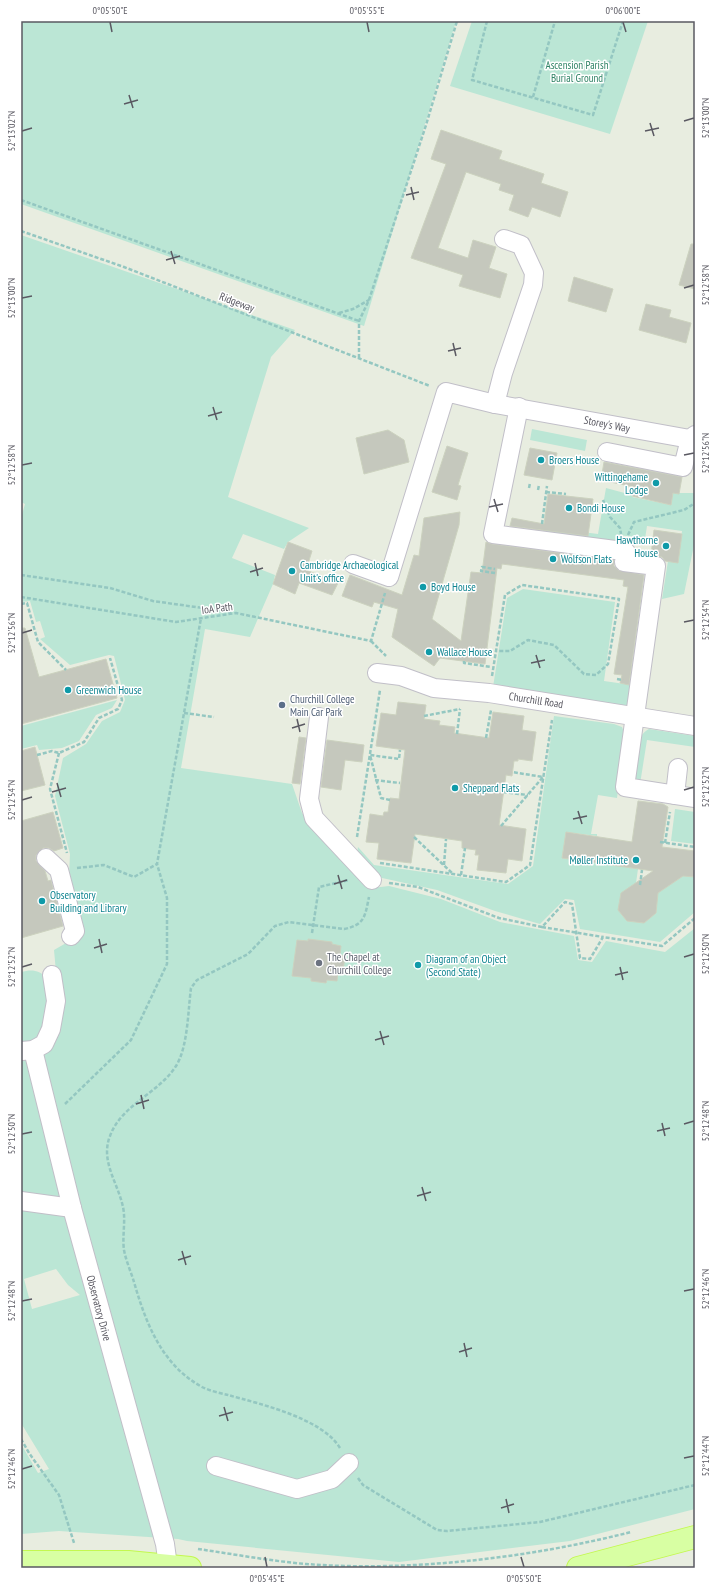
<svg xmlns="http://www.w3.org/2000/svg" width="716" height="1589" font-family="'PT Sans Narrow',sans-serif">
  <rect width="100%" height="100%" fill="#e8ede0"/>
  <g fill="#bbe6d5" fill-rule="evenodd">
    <path d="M21,21H456L364,326L21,204Z"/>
    <path d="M472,21H648L610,134L450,86Z"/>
    <path d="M21,235L295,330L271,357L228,497L309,528L288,542L284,549L243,534L232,558L275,575L273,584L250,637L205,629L181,768L292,784L302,813L355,872L372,888L389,886L441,899L500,922L574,936L578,960L592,962L606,941L665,952L695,928V1509L570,1541L399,1562L187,1541L178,1539L59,1531L21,1534V1444L38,1473L49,1469L21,1423V972C32,969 39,970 47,978L56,972L54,950L73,939L69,876L70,854L55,796L63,758L86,744L102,721L120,712L125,700L114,656L109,655L70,665L40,639L45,637L40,621L36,622L30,601L21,602V518L25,504L21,502ZM56,1269L68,1285L80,1295L32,1309L24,1279Z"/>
    <path d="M532,429L587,440L585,451L530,440Z"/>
    <path d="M606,488L632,495V497L671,505L673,493H695V540L684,594L662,599L668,561L678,562L682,531L647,526L645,539L620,535L619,545L543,534V527L598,534Z"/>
    <path d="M523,589L615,602L604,681L639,686L627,707L493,687L507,598Z"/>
    <path d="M117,700L112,708L96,715L79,741L62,748L39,750L37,745L21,749V726Z"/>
    <path d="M554,716L614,724L622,727L625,735L617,798L598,795L591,834H597V836L566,832L562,858L638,869L636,883L618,910L627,921L644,923L656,913L657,899L655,895L683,876L695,877V912L660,942L580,929L574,900L565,899L540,924L495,911L437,890L373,876L356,860L358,847L374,865L508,884L533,866Z"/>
    <path d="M649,729L695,736V747L647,740L640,784L635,780C636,763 632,738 649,729Z"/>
    <path d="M675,809L695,812V844L671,841Z"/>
  </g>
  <g fill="#c5c8bd" stroke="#ccd2bf">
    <path d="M441,130L502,151L499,159L544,174L541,183L568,192L560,217L532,207L528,217L509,210L514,195L499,190L501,184L466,172L438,248L468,258L473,240L496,247L489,268L507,274L500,298L459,286L463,275L411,258L446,164L431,159Z"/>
    <path d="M691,244H695V289L679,285Z"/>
    <path d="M574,277L613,289L606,312L568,301Z"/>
    <path d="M646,304L671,310L669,317L691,323L686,343L639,330Z"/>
    <path d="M388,430L404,440L409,462L364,474L356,438Z"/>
    <path d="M447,446L468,453L458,485L461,486L457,500L432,492Z"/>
    <path d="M530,448L557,453L552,480L524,475Z"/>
    <path d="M604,462L682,477L679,494L673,493L671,505L632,496L634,487L601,480Z"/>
    <path d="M548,494L593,499L588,536L510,526L512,518L544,524Z"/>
    <path d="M460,512L459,525L432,619L461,641L471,572L482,573L486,542L492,544L614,560V566L618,570L644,575L629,685L620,683L622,675L614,674L628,587L623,586L624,580L502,564L501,569L497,568L485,664L440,658L434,666L392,637L398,609L374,602L372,607L342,596L350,575L402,595L414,555L419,556L424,518Z"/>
    <path d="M654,530L682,534L678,563L665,561L662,557L651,555Z"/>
    <path d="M288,542L312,551L306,570L338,583L332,595L299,583L295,594L273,584Z"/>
    <path d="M21,628H25L39,677L106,659L117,698L21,724Z"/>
    <path d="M398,702L426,705L424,719L440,721L439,725L455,727L454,733L489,738L493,712L524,716L522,730L536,732L532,761L518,759V761H514L512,776L506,775L499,825L526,829L522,861L508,859L506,873L477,870L479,855H475L476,850L462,848V841L415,834L411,863L377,859L379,843L366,842L370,814L383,816L384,812H388L390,798L399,799L405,750L376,746L381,713L396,715Z"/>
    <path d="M299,737L306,738L300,784L292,783Z"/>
    <path d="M327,740L364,745L362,762L345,760L341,790L321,787Z"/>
    <path d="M35,747L45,785L21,791V751Z"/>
    <path d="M638,801L663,804L668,807L662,847L695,851V877L683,876L658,893L656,913L644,923L627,921L618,910L621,893L653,871L562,858L566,832L632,842Z"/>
    <path d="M53,812L63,848L54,851L49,848H43L36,855V861L45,871L48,881L51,880L63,926L21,938V821Z"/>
    <path d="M308,939L332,942V944L341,946L340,955L345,956L343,971H338L337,981L327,980L326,983L311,981V978L292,976L297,940L308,941Z"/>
  </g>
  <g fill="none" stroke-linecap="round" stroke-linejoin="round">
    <defs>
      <g id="minor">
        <path d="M495,404L503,373L533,285L534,273L521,245L504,239"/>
        <path d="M519,407L493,534L623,551L626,552L624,562L656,566L625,787L695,798"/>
        <path d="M607,452L683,467L690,439"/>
        <path d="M353,564L389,577L446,392L495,404L690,439L695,435"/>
        <path d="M377,673L401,676L434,688L489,693L695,726"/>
        <path d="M319,717L309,799L314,818L372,880"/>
        <path d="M675,795L678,768"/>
        <path d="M46,858L59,870L75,931L71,936"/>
        <path d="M33,1050L72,1208L165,1544L168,1566"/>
        <path d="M22,1051L33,1050L44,1044L51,1029L56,1001L52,975"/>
        <path d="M21,1201L72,1208"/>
        <path d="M216,1466L297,1489L332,1479L349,1463"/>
      </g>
      <g id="major">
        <path d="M21,1562H128L190,1568"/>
        <path d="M578,1568L695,1537"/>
      </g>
    </defs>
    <use href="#minor" stroke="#c1bfc8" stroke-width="20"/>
    <use href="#major" stroke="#c3f84f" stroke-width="24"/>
    <g stroke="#94c7c1" stroke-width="2.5" stroke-dasharray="4 2" stroke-linecap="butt">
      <path d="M487,21L472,80L593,115L623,21"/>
      <path d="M533,97L555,21"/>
      <path d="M21,200L359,321"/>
      <path d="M21,231L124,267L430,386"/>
      <path d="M339,313L353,309L369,300"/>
      <path d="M359,358V321L369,300L426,125L457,21"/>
      <path d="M529,488L530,483"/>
      <path d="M538,490L539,485"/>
      <path d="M546,492L566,494"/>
      <path d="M603,500L610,517L620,528L621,534"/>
      <path d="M542,524L547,486"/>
      <path d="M628,535L634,522L684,510L695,503"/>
      <path d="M495,573L481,571L482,567L495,569"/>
      <path d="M21,575L110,588L153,601L231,612"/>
      <path d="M21,597L176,622L236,613L371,641L385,593"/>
      <path d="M21,604L27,603L38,642L66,670"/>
      <path d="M371,641L386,656"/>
      <path d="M464,661V663L491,667"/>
      <path d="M492,676L505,595L522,585L619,599L608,664L596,675L584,674L554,645L528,640L510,651H496"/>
      <path d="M617,679L623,680"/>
      <path d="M184,713L214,717"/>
      <path d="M424,716L460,709"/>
      <path d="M457,734L460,709"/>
      <path d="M486,738L491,710"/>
      <path d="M59,753L50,789L67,853"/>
      <path d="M37,755L52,751L59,753L84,742L99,718L118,709L122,700L110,658"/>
      <path d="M375,780L400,783"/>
      <path d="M503,792L528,795"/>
      <path d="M390,800L381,798L370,755L399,759L400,750"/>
      <path d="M501,826L543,777L512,772"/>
      <path d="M357,837L380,690"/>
      <path d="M414,837L452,873"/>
      <path d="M660,842L695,847"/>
      <path d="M665,843L670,812"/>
      <path d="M380,863L506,882L530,865L552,720"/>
      <path d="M444,865L446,839"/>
      <path d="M77,868L104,865L134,877L157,864L201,618"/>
      <path d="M461,875L465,848"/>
      <path d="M389,883L418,887L499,918L542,927L565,902L572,904L580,958L590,959L603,937L662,946L695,918"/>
      <path d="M640,885L642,870"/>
      <path d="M542,927L603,937"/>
      <path d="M312,933L319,887L349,880"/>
      <path d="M65,1104L131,1040L167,964V898L157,864"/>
      <path d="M21,1439L29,1453L59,1495L74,1543"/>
      <path d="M340,1448C322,1418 260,1404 228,1395C220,1393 210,1391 202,1387C162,1365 146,1324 134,1282C131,1272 126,1261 124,1250C122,1236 126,1221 123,1207C118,1183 100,1161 110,1136C121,1105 159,1093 176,1066C188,1047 188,1010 191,988L197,980L248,954L275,926L289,922L344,929C365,925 365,916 369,897"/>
      <path d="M358,1478L363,1485L437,1530L447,1531L540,1522L695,1485"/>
      <path d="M198,1549C233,1554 270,1561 306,1564C410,1572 529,1558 631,1532"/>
    </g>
    <use href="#minor" stroke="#fff" stroke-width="18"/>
    <use href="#major" stroke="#d8ffa3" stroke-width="22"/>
  </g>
  <path fill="none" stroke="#5a5962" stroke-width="1.5" d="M110,22L112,32M367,22L369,32M623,22L626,32M129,95L133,108M124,104L138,100M684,121L694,118M650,123L654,136M22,131L32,128M645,131L659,128M411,187L414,200M406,195L419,192M171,251L175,264M166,260L180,256M684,288L694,285M22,298L32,296M453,343L456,356M448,351L461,348M213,407L217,420M208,416L222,412M684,455L694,453M22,465L32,463M494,499L498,512M489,507L503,504M255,563L258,576M250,572L263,568M684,622L694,620M22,633L32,630M536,655L540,668M531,663L545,660M297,719L300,732M292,728L305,724M57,783L61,797M684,790L694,787M52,792L66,788M22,800L32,797M578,811L582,824M573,819L587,816M338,875L342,889M334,884L347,880M99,939L102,953M94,948L107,944M684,957L694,954M22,967L32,964M620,967L623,980M615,975L628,972M380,1031L384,1045M375,1040L389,1036M141,1095L144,1109M136,1104L149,1100M662,1123L665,1136M684,1124L694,1121M657,1131L670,1128M22,1134L32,1132M422,1187L426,1201M417,1196L431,1192M182,1251L186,1265M178,1260L191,1256M684,1291L694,1289M22,1301L32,1299M464,1343L467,1357M459,1352L472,1348M224,1407L228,1421M219,1416L233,1412M684,1458L694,1456M22,1469L32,1466M506,1499L509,1513M501,1508L514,1504M265,1557L267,1567M521,1557L524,1567"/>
  <g fill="#0f9aa8" stroke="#fff" stroke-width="1.5">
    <circle cx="541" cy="460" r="4"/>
    <circle cx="656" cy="483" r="4"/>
    <circle cx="569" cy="508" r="4"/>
    <circle cx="666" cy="546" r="4"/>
    <circle cx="553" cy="559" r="4"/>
    <circle cx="292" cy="571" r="4"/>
    <circle cx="423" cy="587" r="4"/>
    <circle cx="429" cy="652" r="4"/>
    <circle cx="68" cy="690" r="4"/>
    <circle cx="455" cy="788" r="4"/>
    <circle cx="636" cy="860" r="4"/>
    <circle cx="42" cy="901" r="4"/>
    <circle cx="418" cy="965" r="4"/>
  </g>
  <circle fill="#5c6f8a" stroke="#fff" stroke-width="1.5" cx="282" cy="705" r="4"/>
  <circle fill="#6b7280" stroke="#fff" stroke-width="1.5" cx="319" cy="963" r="4"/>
  <g text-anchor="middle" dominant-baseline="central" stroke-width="3" stroke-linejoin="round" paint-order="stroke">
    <g font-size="11" fill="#2f8365" stroke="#fff">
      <text x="577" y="65">Ascension Parish<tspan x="577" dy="13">Burial Ground</tspan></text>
    </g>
    <g font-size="11" fill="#5a5962" stroke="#fff">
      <text transform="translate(237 302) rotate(21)">Ridgeway</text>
      <text transform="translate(607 424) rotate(11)">Storey's Way</text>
      <text transform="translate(217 608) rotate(-7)">IoA Path</text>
      <text transform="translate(536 700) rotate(9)">Churchill Road</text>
      <text transform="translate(99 1308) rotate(75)">Observatory Drive</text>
    </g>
    <g font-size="11" fill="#0d838f" stroke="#fff" text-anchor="start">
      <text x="549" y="460">Broers House</text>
      <text x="648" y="477" text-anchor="end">Wittingehame<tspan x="648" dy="13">Lodge</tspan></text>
      <text x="577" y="508">Bondi House</text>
      <text x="658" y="540" text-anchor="end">Hawthorne<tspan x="658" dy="13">House</tspan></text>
      <text x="561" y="559">Wolfson Flats</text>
      <text x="300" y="565">Cambridge Archaeological<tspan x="300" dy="13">Unit's office</tspan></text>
      <text x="431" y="587">Boyd House</text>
      <text x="437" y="652">Wallace House</text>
      <text x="76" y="690">Greenwich House</text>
      <text x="463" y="788">Sheppard Flats</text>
      <text x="628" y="860" text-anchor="end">Møller Institute</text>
      <text x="50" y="895">Observatory<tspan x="50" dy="13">Building and Library</tspan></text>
      <text x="426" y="959">Diagram of an Object<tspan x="426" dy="13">(Second State)</tspan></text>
    </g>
    <g font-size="11" fill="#4e5e75" stroke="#fff" text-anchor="start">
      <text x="290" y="699">Churchill College<tspan x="290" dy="13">Main Car Park</tspan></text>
    </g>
    <g font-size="11" fill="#5b616d" stroke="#fff" text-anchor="start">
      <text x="327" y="957">The Chapel at<tspan x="327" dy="13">Churchill College</tspan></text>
    </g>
  </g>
  <rect width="716" height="1589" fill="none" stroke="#ffffff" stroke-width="44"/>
  <rect x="22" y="22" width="672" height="1545" fill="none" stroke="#5a5962" stroke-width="1.5"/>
  <g font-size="10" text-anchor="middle" fill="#5a5962">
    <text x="110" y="14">0°05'50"E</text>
    <text x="367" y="14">0°05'55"E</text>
    <text x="623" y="14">0°06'00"E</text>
    <text transform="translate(705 118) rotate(-90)" y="4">52°13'00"N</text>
    <text transform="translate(11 131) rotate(-90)" y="4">52°13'02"N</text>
    <text transform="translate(705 285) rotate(-90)" y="4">52°12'58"N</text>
    <text transform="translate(11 298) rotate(-90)" y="4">52°13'00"N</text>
    <text transform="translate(705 453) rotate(-90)" y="4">52°12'56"N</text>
    <text transform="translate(11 465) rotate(-90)" y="4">52°12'58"N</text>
    <text transform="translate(705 620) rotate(-90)" y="4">52°12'54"N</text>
    <text transform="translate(11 633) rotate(-90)" y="4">52°12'56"N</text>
    <text transform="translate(705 787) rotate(-90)" y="4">52°12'52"N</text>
    <text transform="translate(11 800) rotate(-90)" y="4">52°12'54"N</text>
    <text transform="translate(705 954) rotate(-90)" y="4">52°12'50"N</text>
    <text transform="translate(11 967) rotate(-90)" y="4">52°12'52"N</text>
    <text transform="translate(705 1121) rotate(-90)" y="4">52°12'48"N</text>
    <text transform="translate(11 1134) rotate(-90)" y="4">52°12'50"N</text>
    <text transform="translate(705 1289) rotate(-90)" y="4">52°12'46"N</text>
    <text transform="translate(11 1301) rotate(-90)" y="4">52°12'48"N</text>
    <text transform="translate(705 1456) rotate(-90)" y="4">52°12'44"N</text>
    <text transform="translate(11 1469) rotate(-90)" y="4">52°12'46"N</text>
    <text x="267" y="1582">0°05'45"E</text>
    <text x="524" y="1582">0°05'50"E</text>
  </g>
</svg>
